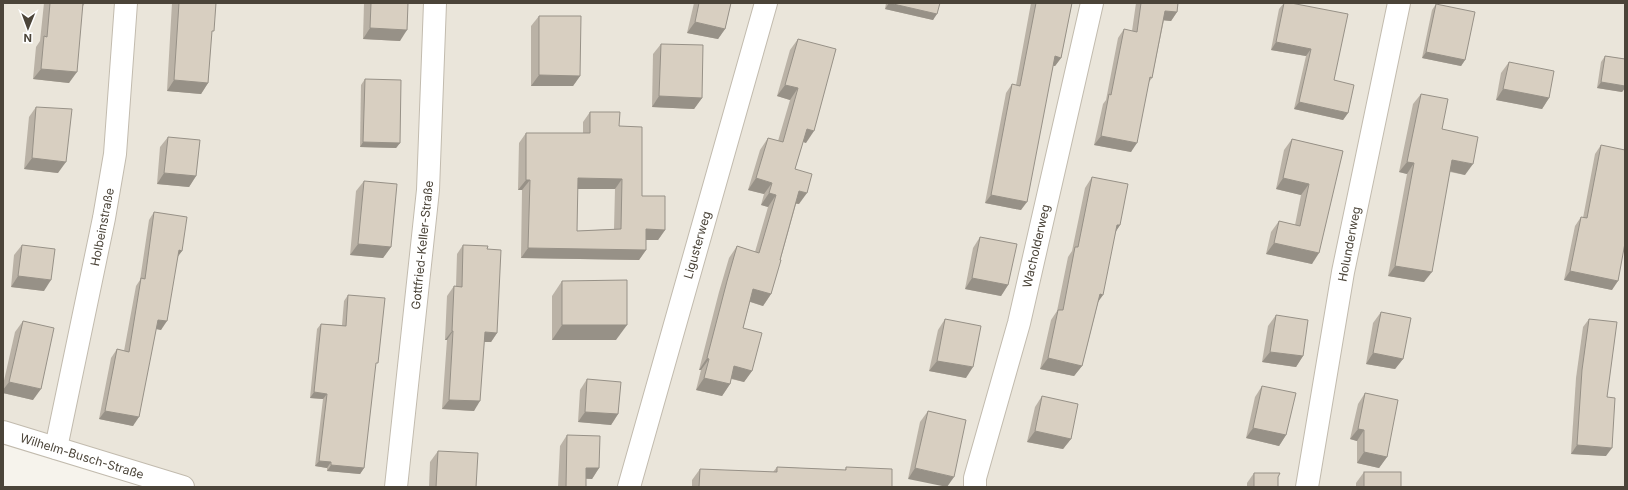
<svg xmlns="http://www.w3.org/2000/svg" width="1628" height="490" font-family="Inter,sans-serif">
  <rect width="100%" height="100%" fill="#f6f3ec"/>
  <path fill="#eae5da" d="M3,3H1625V487H183L3,432Z"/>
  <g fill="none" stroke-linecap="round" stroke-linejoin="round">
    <defs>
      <g id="minor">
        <path d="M3,432L183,487"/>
        <path d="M56,448L104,218L115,154L126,3"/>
        <path d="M396,487L428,190L435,3"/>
        <path d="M629,487L766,3"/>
        <path d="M975,487V478L1019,323L1092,3"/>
        <path d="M1307,487L1343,272L1399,3"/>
      </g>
    </defs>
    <use href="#minor" stroke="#c2bbae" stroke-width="24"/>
    <use href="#minor" stroke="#fff" stroke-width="22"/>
  </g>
  <g fill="#bab2a6" fill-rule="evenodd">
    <path d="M44,3H85L83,6L69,83L33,79L36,47L40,41Z"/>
    <path d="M172,3H216L211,35L208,83L201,94L167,91Z"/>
    <path d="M364,3H408L400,41L363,39Z"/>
    <path d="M694,3H731L725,29L718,39L687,33Z"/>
    <path d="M886,3H940L933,20L885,9Z"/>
    <path d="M1031,3H1072L1061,58L1055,66H1053L1021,210L985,203L1006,93L1012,84L1016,85Z"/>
    <path d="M1136,3H1178L1177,12L1171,21L1164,20L1152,78L1149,82L1131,152L1094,145L1103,104L1106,100L1118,38L1124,29L1132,31Z"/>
    <path d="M1284,3H1291L1334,80L1348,113L1343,120L1294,109L1306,56L1271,50L1279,9Z"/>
    <path d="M1436,4L1465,60L1461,66L1422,58L1432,10Z"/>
    <path d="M539,16L580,76L573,86H531V26Z"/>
    <path d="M798,39L806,143L803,142L795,169L799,204H796L771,294L763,306L750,302L743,328L752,371L744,382L731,379L730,384L722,396L696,390L701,370H699L719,292L729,258L737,246L755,252L768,207L761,205L764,194L748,190L760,150L768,138L778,141L790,100L777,96L790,50Z"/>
    <path d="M661,44L702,98L694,109L652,107L653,54Z"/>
    <path d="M1605,56L1625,59V88L1622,92L1597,88L1601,62Z"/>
    <path d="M1509,62L1549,98L1542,109L1496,100L1501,73Z"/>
    <path d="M365,79L400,143L396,148L360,147L361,85Z"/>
    <path d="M1421,94L1442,129L1465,175L1450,172L1424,282L1388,276L1407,174L1399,172L1413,104Z"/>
    <path d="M36,107L58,173L24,169L29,117Z"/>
    <path d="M590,112L619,126L642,196L665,230L658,240H646V250L639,260L521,258L522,190H518L519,143L526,133H583V122ZM577,189H615L614,229L577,231Z"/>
    <path d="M168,137L196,176L189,187L157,184L160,147Z"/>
    <path d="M1292,139L1343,151L1312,264L1266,254L1271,232L1279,221L1295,225L1301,195L1276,189L1284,150Z"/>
    <path d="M1601,145L1612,290L1564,280L1575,226L1581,217L1583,218L1595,154Z"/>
    <path d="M1092,177L1120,225L1116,231L1082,366L1074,376L1040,369L1051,320L1057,311L1068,257L1072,251L1085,188Z"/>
    <path d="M364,181L391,247L383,258L350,255L356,191Z"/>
    <path d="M154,212L182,251L178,256L161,330L156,329L133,426L99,419L111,358L117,349L124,351L136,286L140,280L149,220Z"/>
    <path d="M980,237L1008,285L1001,296L965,289L973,248Z"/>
    <path d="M22,245L44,291L11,287L14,255Z"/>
    <path d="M463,245L487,249L497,333L491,342H484L474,411L442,409L447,340H445L447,296L454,286H456L457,254Z"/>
    <path d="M562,281L616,340H552V296Z"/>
    <path d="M348,295L375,368L364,468L360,474L327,471V468L315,466L323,399L310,398L317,329L321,324L342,325L344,301Z"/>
    <path d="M1381,312L1403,359L1395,369L1366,364L1373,323Z"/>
    <path d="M1276,315L1303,356L1296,367L1262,362L1268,326Z"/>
    <path d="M945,319L966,378L929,371L938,330Z"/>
    <path d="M1589,319L1606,456L1571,454L1576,378L1583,327Z"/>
    <path d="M23,321L33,400L3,393V385L15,332Z"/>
    <path d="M587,379L618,414L611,425L578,422L580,390Z"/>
    <path d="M1262,386L1286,435L1279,446L1246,438L1255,397Z"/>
    <path d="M1365,393L1387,457L1379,468L1357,463V441L1350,439L1358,404Z"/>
    <path d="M1042,396L1071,439L1063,449L1027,442L1035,407Z"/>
    <path d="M928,411L966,420L908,479L920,422Z"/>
    <path d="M567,435L599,468L592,479H586V487H558L560,446Z"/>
    <path d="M438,451L476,487H429L430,462Z"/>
    <path d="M777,467L845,470L846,467L892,487H692V480L700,469L773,472Z"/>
    <path d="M1364,472L1401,487H1356V483Z"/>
    <path d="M1254,473L1278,487H1247V483Z"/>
  </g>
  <g fill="#979187">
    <path d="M889,3L937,14L933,20L885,9Z"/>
    <path d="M1165,11L1177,12L1171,21L1159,20Z"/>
    <path d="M695,22L725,29L718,39L687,33Z"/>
    <path d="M370,28L407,30L400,41L363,39Z"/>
    <path d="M1276,42L1311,49L1306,56L1271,50Z"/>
    <path d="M1426,52L1465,60L1461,66L1422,58Z"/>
    <path d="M1055,56L1061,58L1055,66L1049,65Z"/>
    <path d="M41,69L77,72L69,83L33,79Z"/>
    <path d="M539,75L580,76L573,86H531Z"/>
    <path d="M174,80L208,83L201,94L167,91Z"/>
    <path d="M1601,82L1625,86V88L1622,92L1597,88Z"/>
    <path d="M785,85L798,88L790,100L777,96Z"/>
    <path d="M1503,89L1549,98L1542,109L1496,100Z"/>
    <path d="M659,96L702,98L694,109L652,107Z"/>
    <path d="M1299,102L1348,113L1343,120L1294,109Z"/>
    <path d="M807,129L814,131L806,143L799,140Z"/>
    <path d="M1101,136L1137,143L1131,152L1094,145Z"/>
    <path d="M363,142L400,143L396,148L360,147Z"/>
    <path d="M32,158L66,162L58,173L24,169Z"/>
    <path d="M1452,160L1473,164L1465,175L1445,170Z"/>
    <path d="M1407,162L1414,163L1407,174L1399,172Z"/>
    <path d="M164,173L196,176L189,187L157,184Z"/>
    <path d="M578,178L622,179L615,189H570Z"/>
    <path d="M756,178L772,183L764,194L748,190Z"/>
    <path d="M1283,178L1309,184L1301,195L1276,189Z"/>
    <path d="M526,180H530L522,190H518Z"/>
    <path d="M799,191L807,193L799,204L791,202Z"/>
    <path d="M769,193L776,195L768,207L761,205Z"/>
    <path d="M991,195L1027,202L1021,210L985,203Z"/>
    <path d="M1117,225H1120L1113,236Z"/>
    <path d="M646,229L665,230L658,240H639Z"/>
    <path d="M1274,243L1319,253L1312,264L1266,254Z"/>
    <path d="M358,244L391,247L383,258L350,255Z"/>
    <path d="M528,248L646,250L639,260L521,258Z"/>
    <path d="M179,250L182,251L176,259Z"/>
    <path d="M1395,266L1432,272L1424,282L1388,276Z"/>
    <path d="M1570,271L1618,281L1612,290L1564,280Z"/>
    <path d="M18,276L51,280L44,291L11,287Z"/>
    <path d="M972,278L1008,285L1001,296L965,289Z"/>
    <path d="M753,289L771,294L763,306L745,300Z"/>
    <path d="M1100,294L1103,295L1096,305Z"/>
    <path d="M158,320L167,321L161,330L152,328Z"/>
    <path d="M562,325H627L616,340H552Z"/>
    <path d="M452,331H453L447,340H445Z"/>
    <path d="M485,332L497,333L491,342H478Z"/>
    <path d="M1270,352L1303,356L1296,367L1262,362Z"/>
    <path d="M1373,353L1403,359L1395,369L1366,364Z"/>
    <path d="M707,358L709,359L701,370H699Z"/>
    <path d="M1048,358L1082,366L1074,376L1040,369Z"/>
    <path d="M937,361L973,367L966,378L929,371Z"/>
    <path d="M734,366L752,371L744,382L726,377Z"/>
    <path d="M704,378L730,384L722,396L696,390Z"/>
    <path d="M9,382L41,389L33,400L3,393V390Z"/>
    <path d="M314,392L327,394L323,399L310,398Z"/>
    <path d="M449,400L480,401L474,411L442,409Z"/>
    <path d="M105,411L139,417L133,426L99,419Z"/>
    <path d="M585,412L618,414L611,425L578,422Z"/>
    <path d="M1253,428L1286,435L1279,446L1246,438Z"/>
    <path d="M1358,429L1364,430L1357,441L1350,439Z"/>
    <path d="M1035,431L1071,439L1063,449L1027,442Z"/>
    <path d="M1577,445L1612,448L1606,456L1571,454Z"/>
    <path d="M1364,452L1387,457L1379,468L1357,463Z"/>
    <path d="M319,461L331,462L327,468L315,466Z"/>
    <path d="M331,465L364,468L360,474L327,471Z"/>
    <path d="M586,468H599L592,479L579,478Z"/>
    <path d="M915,468L954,477L947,487L908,479Z"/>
  </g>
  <g fill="#d8cfc1" stroke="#979187" fill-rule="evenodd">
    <path d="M50,3H85H83L77,72L41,69L44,36L47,37Z"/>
    <path d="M179,3H216L214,31H212L208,83L174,80Z"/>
    <path d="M371,3H408L407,30L370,28Z"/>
    <path d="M699,3H731L725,29L695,22Z"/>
    <path d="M889,3H940L937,14Z"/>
    <path d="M1036,3H1072L1061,58L1055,56L1027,202L991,195L1012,84L1020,86Z"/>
    <path d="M1141,3H1178L1177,12L1165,11L1152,78L1150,77L1137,143L1101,136L1109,94L1111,95L1124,29L1137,32Z"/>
    <path d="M1284,3H1291L1348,14L1334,80L1354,85L1348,113L1299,102L1311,49L1276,42Z"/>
    <path d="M1436,4L1475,12L1465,60L1426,52Z"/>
    <path d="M539,16H581L580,76L539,75Z"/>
    <path d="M798,39L836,49L814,131L807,129L795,169L812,174L807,193L799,191L780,260H781L771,294L753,289L743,328L762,333L752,371L734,366L730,384L704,378L709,359L707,358L727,281L737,246L759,253L776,195L769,193L772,183L756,178L768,138L783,142L798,88L785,85Z"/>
    <path d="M661,44L703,45L702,98L659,96Z"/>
    <path d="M1605,56L1625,59V86L1601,82Z"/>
    <path d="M1509,62L1554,71L1549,98L1503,89Z"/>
    <path d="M365,79L401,80L400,143L363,142Z"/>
    <path d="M1421,94L1448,99L1442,129L1478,137L1473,164L1452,160L1432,272L1395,266L1414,163L1407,162Z"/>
    <path d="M36,107L72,109L66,162L32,158Z"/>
    <path d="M590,112H620L619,126L642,127V196H665V230L646,229V250L528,248L530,180H526V133H590ZM578,178L622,179L621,229L577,231Z"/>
    <path d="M168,137L200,140L196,176L164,173Z"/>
    <path d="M1292,139L1343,151L1319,253L1274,243L1279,221L1300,226L1309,184L1283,178Z"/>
    <path d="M1601,145L1625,150V243L1618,281L1570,271L1581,217L1587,218Z"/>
    <path d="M1092,177L1128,184L1120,225H1117L1103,295L1100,294L1082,366L1048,358L1058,310H1063L1075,247H1078Z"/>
    <path d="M364,181L397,184L391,247L358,244Z"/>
    <path d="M154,212L187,217L182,251L179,250L167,321L158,320L139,417L105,411L117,349L129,352L141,278L145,279Z"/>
    <path d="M980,237L1017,244L1008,285L972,278Z"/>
    <path d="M22,245L55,249L51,280L18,276Z"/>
    <path d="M463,245L488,246L487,249L501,250L497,333L485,332L480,401L449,400L453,331H452L454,286L462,287Z"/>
    <path d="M627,280V325H562V281Z"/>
    <path d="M348,295L385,298L378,363H376L364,468L331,465V462L319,461L327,394L314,392L321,324L346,326Z"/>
    <path d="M1381,312L1411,318L1403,359L1373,353Z"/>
    <path d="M1276,315L1308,320L1303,356L1270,352Z"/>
    <path d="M945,319L981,326L973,367L937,361Z"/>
    <path d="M1589,319L1617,322L1607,397L1615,398L1612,448L1577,445L1582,370Z"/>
    <path d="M23,321L54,328L41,389L9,382Z"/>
    <path d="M587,379L621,382L618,414L585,412Z"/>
    <path d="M1262,386L1296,393L1286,435L1253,428Z"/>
    <path d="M1365,393L1398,400L1387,457L1364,452V430L1358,429Z"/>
    <path d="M1042,396L1078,404L1071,439L1035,431Z"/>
    <path d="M928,411L966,420L954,477L915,468Z"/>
    <path d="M567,435L600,436L599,468H586V487H566Z"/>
    <path d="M438,451L478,453L476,487H436Z"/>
    <path d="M777,467L846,470V467L892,469V487H699L700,469L777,472Z"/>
    <rect x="1364" y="472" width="37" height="15"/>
    <path d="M1254,473H1280L1278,477V487H1254Z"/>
  </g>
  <g text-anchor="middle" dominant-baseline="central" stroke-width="3.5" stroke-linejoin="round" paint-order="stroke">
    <g font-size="12" fill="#4b4439" stroke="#fff">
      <text transform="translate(102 227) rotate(-79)">Holbeinstraße</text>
      <text transform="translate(1349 244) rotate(-79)">Holunderweg</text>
      <text transform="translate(422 245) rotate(-84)">Gottfried-Keller-Straße</text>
      <text transform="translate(697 245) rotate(-74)">Ligusterweg</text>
      <text transform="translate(1036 246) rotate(-77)">Wacholderweg</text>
      <text transform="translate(82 456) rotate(17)">Wilhelm-Busch-Straße</text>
    </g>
  </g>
  <rect width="1628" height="490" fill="none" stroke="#4b4439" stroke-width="8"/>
  <g transform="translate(28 28) rotate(181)" stroke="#ffffff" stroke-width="3" paint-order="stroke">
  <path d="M0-3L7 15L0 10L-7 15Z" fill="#4b4439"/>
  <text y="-6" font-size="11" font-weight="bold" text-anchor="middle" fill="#4b4439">N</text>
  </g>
</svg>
